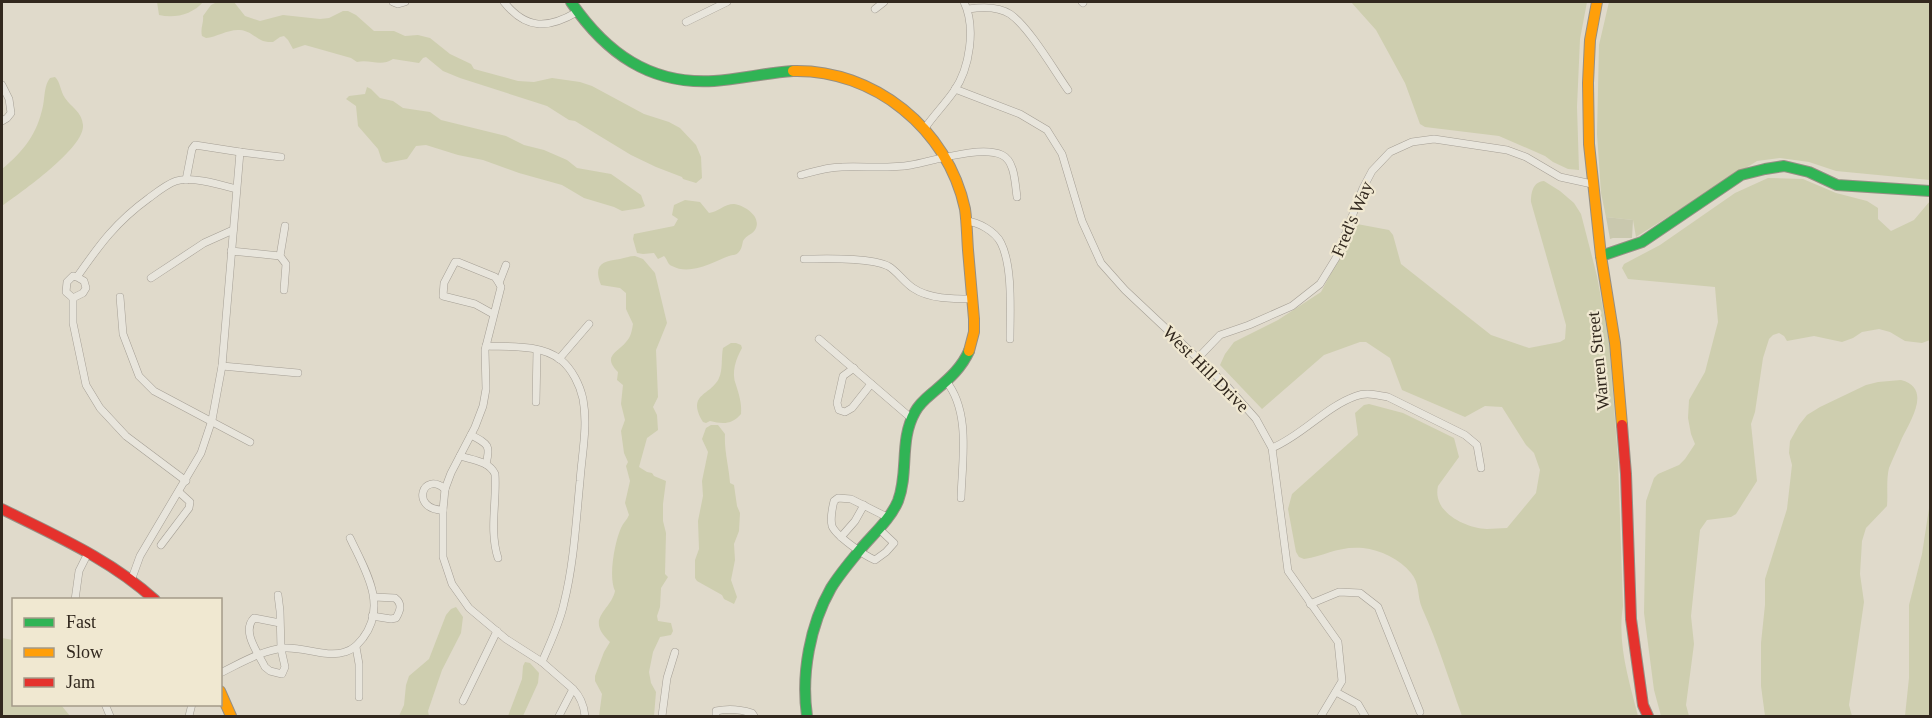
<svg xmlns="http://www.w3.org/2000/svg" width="1932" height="718" font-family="Georgia,serif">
  <rect width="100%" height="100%" fill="#e0dacb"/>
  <g fill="#ceceaf">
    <path d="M157,2H156H203C193,14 175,19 159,15Z"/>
    <path d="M217,2H234L245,16L260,21L283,15L320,19L329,18L343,11H348L356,15L374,31H394L405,36L418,35L430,38L450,54L471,64L474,69L518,81L534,82L552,78L580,82L592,86L644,114L669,122L680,128L696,145L701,157L702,178L696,183L683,179L682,177L656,167L631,155L575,121L569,120L547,106L460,78L443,71L426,57L423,58L419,63L393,59C381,67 370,59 357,62L351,58L305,45L293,49L288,40L284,36L280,37L273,42C270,42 266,42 263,41C254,37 250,31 240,30C228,29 217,37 206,38L202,36C200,28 204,23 203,16L211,5Z"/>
    <path d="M1351,2H1587L1580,39L1577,107L1579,170L1568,169L1553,162L1545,156L1499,136L1425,127L1420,124L1405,83L1376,30Z"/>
    <path d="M1609,2H1930V180L1836,171L1809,162L1780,158L1757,161L1636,237L1633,220L1606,217L1601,193L1597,134L1599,45Z"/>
    <path d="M55,77C61,83 60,91 65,98C71,107 82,112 83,125C85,148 20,193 2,206V169C24,151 37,134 43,106C45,96 44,86 50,78Z"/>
    <path d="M367,87L371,89L380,98L393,101L403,108L430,112L441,120L506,136L524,145L544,150L567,160L577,168L611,174L641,195L645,206L641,208L622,211L614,207L584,198L562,185L519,173L483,160L458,155L426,145L416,146L407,159L386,163L382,161L378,149L358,126L356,106L346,99L349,96L365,94Z"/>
    <path d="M1768,178L1803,179L1836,193L1867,201L1878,208V219L1891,231L1914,220L1930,201V340L1922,343L1905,341L1890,332L1879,329L1862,332L1853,338L1842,342L1814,336L1787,341L1784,336L1779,333L1773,335L1769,339L1763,358L1755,412L1751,424L1757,481L1736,514L1731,517L1707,520L1700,530L1691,616L1694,644L1686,705L1689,716H1661L1654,690L1644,613L1646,501L1654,478L1658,474L1679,465L1685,459L1695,444L1691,434L1688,418L1689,400L1705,372L1718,322L1715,287L1628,279L1622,268L1624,264L1660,245L1735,193Z"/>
    <path d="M1544,181L1560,191L1574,203L1581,214L1597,276L1609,342L1618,459L1623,606C1617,644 1629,680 1638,716H1462C1449,680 1438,643 1422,608C1417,596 1420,583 1411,573C1400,559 1380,550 1363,548C1337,546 1326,556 1304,559L1299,557L1296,552L1288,509L1292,494L1358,435L1355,413L1364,405L1369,404L1403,413L1454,438L1459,457L1438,486C1432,512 1465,528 1487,529C1493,529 1500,528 1507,528L1536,493L1540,470L1534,453L1526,445L1502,407L1485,406L1465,417L1402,390L1390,358L1366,342H1360L1324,355L1262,409L1220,365L1225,354L1234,342L1278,320L1321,292L1357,224L1389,230L1393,235L1401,264L1491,335L1529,348L1560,342L1565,339L1566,325L1531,202C1531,192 1533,182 1544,181Z"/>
    <path d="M685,200L700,202L709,213C718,212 724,204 734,204C744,205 761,216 756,228C754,234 746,235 743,241C742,245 742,249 738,253C736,255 732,255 729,256C713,262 690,276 672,266C667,264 668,260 664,256L658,259L654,253L643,254L637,253L633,239L634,234L674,226L678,219L672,215L674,205Z"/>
    <path d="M635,256L643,259L655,273L667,323L656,350L658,397L653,407L657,415L658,430L647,438L639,467L647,472L652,473L654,476L666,481L663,504V521L666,533L665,574L668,577L661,588L660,607L657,616L658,621L671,623L673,631L671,635L660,637L653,652L649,672L651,683L656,692L654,716H599L602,694L595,681V676L604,652L610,642C584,618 611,611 615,591C608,577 615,541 621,528C623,523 627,520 629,515L625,503L630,481L626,466L628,462L624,453L621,431L625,420L621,404L623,385L617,380L618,372C602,356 617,353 626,342C631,337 632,330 633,324L626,309V293L620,288L601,285C593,265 602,261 620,259C625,258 629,256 635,256Z"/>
    <path d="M731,343H736L741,345L742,348C736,359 731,372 736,385C739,394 742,404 741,414C732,425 722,424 710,421L706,423L703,422C686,393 711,396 719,378C723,370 721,358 723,348Z"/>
    <path d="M1901,380C1932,388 1911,420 1902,438C1898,448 1893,458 1889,468C1886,480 1888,494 1887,506L1866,528L1862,541L1860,574L1864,602L1849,705L1852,716H1765L1761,686V643L1765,605V579L1787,509L1792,465L1789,453L1790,441L1799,425L1807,415L1820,407L1866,385L1878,382Z"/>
    <path d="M711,425H718L725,434C724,451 729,467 730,483L734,485L737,506L740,513L739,531L734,544L735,560L731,580L737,597L734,604L724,599L722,595L697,581L695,578V560L699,549L698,521L703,496L702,481L708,452L702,439L706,428Z"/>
    <path d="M1930,502V716H1905L1909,678V605L1922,554Z"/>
    <path d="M456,607L463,617L461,633L442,670L428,711L429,716H399L404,705L406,685L409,676L429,659L446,615L451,609Z"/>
    <path d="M2,638L13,640L14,704L61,705L70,716H2Z"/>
    <path d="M525,662L530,663L539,673L538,683L523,716H508L522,679L523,666Z"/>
  </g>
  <path fill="#c9c8ae" d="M1606,217L1633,220L1632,238H1613L1610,239Z"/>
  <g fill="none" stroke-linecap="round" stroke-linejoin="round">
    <defs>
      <g id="street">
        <path d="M393,2L398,4L405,2"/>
        <path d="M504,2C526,30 548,29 577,12"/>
        <path d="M1082,2L1083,3"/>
        <path d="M875,9L884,2"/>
        <path d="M968,9C981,7 998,6 1010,14C1029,27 1054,70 1068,90"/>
        <path d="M686,22L727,2"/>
        <path d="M2,85L9,99L11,113L7,118L2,121"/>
        <path d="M955,89L1020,114L1047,130L1062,154L1082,221L1101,263L1125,290L1225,384L1256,419L1272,448L1288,571L1338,642L1342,681L1321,716"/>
        <path d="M925,128C934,115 945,104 954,91C970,68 976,27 964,2"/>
        <path d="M801,175C815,171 828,167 842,167C865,166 888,169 911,165C933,161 981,145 1002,155C1015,161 1015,184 1017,197"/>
        <path d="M186,180L192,149L195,145L240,152L281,157"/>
        <path d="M966,221C978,222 995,231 1001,243C1013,267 1010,312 1010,339"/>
        <path d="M231,251L280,256"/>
        <path d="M804,259C825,259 870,257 888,266C897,271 904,282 913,288C929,299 953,299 972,299"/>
        <path d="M506,265L499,283L501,287L485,350L486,389L483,406L475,427L451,473L445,489L443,510V557L452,584L469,608L506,639L542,662L573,689C581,697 584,706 585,716"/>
        <path d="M77,277L84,281L86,288L83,293L73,298L66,292L67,282L73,276L77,277C100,244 116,222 149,198C157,192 167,184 176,181C192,176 221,185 236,189"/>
        <path d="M151,278L204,243L233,230"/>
        <path d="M284,290L286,264L280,256L285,226"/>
        <path d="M120,297L123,334L139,376L154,391L250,442"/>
        <path d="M73,298V323L86,385L100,408L126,436L186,481"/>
        <path d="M493,314L475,304L443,296L444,283L455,262H458L495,277L499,283"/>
        <path d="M819,339L911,418"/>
        <path d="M486,346C509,347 541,344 561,360C572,369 580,385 583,399C588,426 582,453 580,481C576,521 574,563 564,603C560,623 550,643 542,662"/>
        <path d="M559,359L589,324"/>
        <path d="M1197,359L1220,335L1249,325L1292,306L1320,284L1336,258L1363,188L1372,171L1390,152L1412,142L1434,139L1507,150L1526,157L1560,177L1592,184"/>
        <path d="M222,366L298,373"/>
        <path d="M854,368L843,376L837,403L839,410L845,412L852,408L871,384"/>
        <path d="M946,381C971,412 962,461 961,498"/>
        <path d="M536,402L537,350"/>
        <path d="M471,435C488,444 491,445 486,464"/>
        <path d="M1272,448C1303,435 1325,407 1356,396C1366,392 1378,395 1388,397L1465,435L1477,445L1481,468"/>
        <path d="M460,456C472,460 489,461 495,474C497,502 489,530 498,558"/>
        <path d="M443,510C410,510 422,470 445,489"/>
        <path d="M878,528L894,543L886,552L875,560C865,556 836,536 832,526C830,518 832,509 834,501L838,498L851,499L887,517"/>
        <path d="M841,537L855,521L864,505"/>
        <path d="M161,545L189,508L190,502L179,492"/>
        <path d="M132,578L140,556L201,453L212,420L222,366L240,152"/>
        <path d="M278,595L280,611L281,649L285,667L282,674L270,671L265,667C258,653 241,631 254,618L280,623"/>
        <path d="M75,600L79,571L88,553"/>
        <path d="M1310,604L1339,592L1360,593L1378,607L1420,712"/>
        <path d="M372,616L391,619L396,618C400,611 403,604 395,598L374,597"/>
        <path d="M356,647L359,664V697"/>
        <path d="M220,673C241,663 262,650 285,648C305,647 326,658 345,652C353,650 358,644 363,638C388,605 365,570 350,538"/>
        <path d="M1336,692L1358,704L1365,716"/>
        <path d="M463,701L497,631"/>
        <path d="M105,704L110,716"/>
        <path d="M189,716L192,704"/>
        <path d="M559,716L573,689"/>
        <path d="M662,716L667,678L675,652"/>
        <path d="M716,716V711C729,708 739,709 752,713L754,716"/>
      </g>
      <g id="fast">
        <path d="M571,2C606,53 650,85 714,81C740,79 766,73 793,71"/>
        <path d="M1601,256L1642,242L1741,175L1765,169L1784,166L1809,172L1837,185L1930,191"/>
        <path d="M807,716C801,674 810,625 831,588C839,575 849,563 859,551C872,535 890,520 898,501C909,472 899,440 915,412C920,402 929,396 937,389C950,378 962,367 969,351"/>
      </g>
      <g id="slow">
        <path d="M1597,2L1590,40L1588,83L1589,144L1601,256L1615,343L1622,425"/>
        <path d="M793,71C874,69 948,129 965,209C967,223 967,237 968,250C970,273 972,296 974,319V332L969,351"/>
        <path d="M220,691L231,716"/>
      </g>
      <g id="jam">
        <path d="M1622,425L1626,474L1631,619L1643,705L1648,716"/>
        <path d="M2,509C56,536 110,559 155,600"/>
      </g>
    </defs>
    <use href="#street" stroke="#a59f95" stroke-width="8"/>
    <use href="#fast" stroke="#958f84" stroke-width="12"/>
    <use href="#slow" stroke="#958f84" stroke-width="12"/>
    <use href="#jam" stroke="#958f84" stroke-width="12"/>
    <use href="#street" stroke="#e8e5dc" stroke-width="7"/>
    <use href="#fast" stroke="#30b455" stroke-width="10"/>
    <use href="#slow" stroke="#ff9f0a" stroke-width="10"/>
    <use href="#jam" stroke="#e5322d" stroke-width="10"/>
  </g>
  <g text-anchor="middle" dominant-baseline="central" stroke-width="4.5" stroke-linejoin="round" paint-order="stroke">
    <g font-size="18" fill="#32281e" stroke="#f0e8d1">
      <text transform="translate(1352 219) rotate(-67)">Fred's Way</text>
      <text transform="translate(1598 361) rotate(-96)">Warren Street</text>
      <text transform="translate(1206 369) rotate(45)">West Hill Drive</text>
    </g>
  </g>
  <rect width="1932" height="718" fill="none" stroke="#32281e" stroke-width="6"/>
  <rect x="12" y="598" width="210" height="108" fill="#f0e8d1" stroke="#a49b89" stroke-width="1.5"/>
  <rect x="24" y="618" width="30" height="9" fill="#30b455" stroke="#a49b89" stroke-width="1.5"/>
  <text x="66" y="628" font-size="18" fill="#32281e">Fast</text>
  <rect x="24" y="648" width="30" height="9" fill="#ff9f0a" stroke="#a49b89" stroke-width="1.5"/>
  <text x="66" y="658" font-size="18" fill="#32281e">Slow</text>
  <rect x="24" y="678" width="30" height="9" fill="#e5322d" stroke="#a49b89" stroke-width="1.5"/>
  <text x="66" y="688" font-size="18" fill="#32281e">Jam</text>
</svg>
